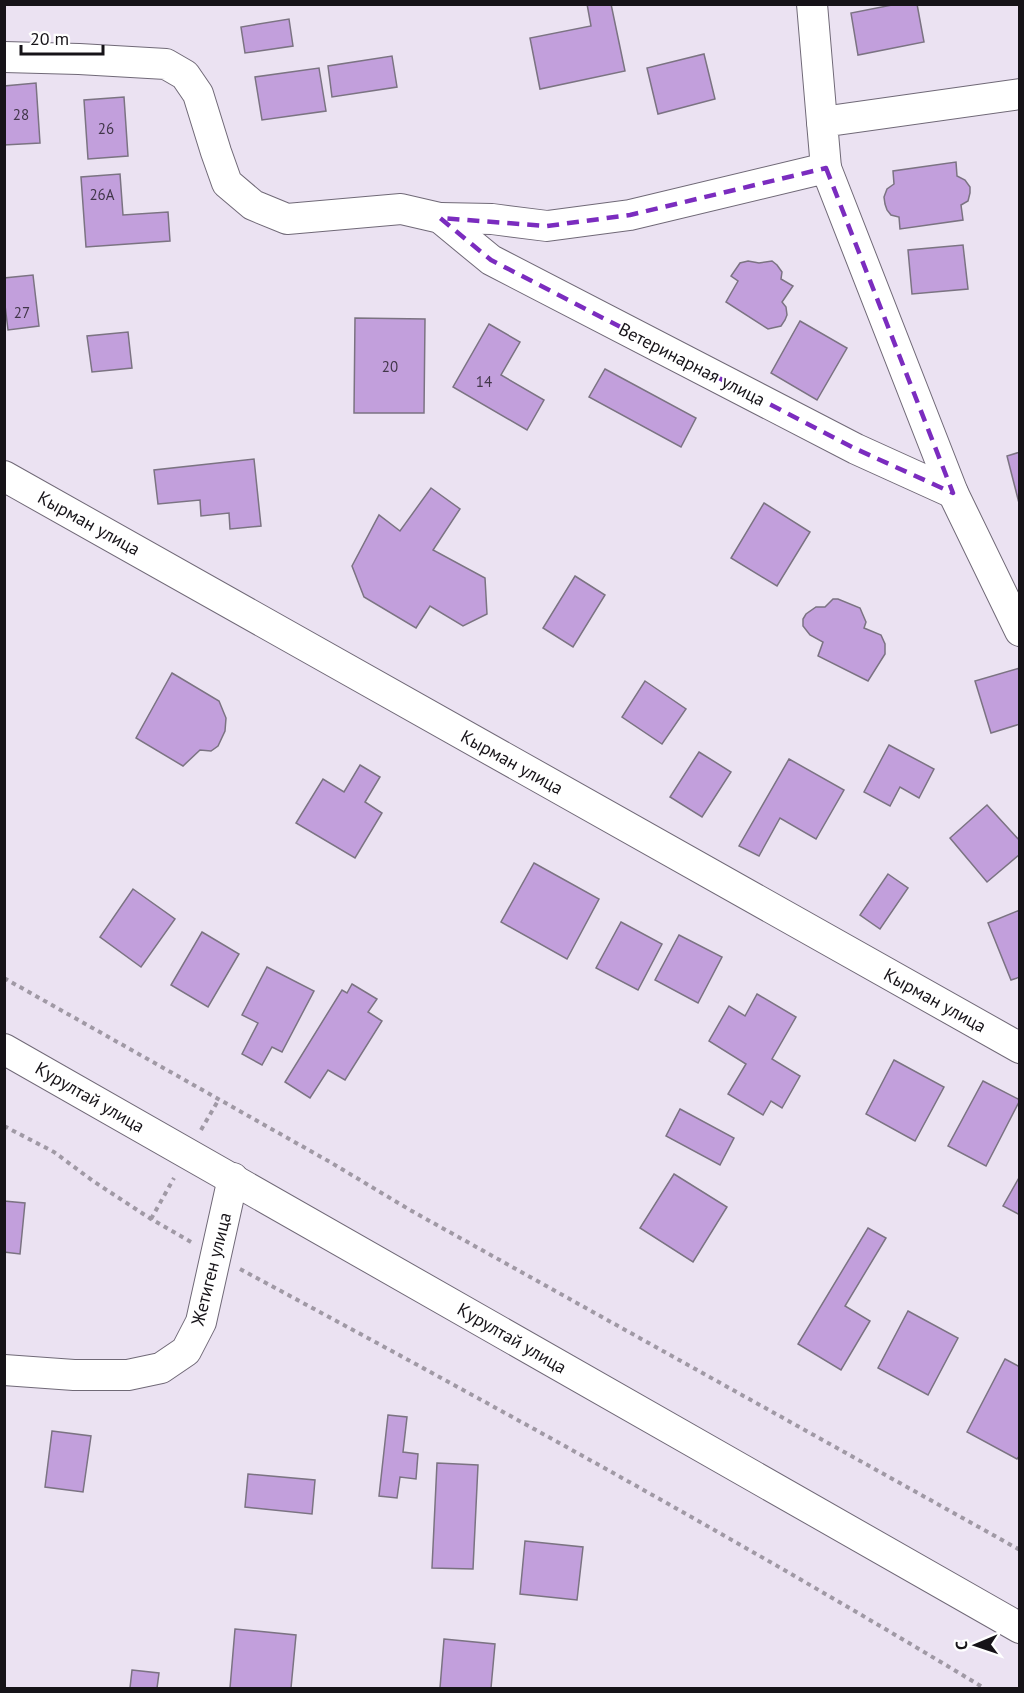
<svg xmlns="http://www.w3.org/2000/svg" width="1024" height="1693" font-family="'PT Sans',sans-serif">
  <rect width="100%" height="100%" fill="#ebe2f2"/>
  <g fill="#c29fdc" stroke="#7b7382" stroke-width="1.5">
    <path d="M587,4H611L625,71L540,89L530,38L591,26Z"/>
    <path d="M897,4H917L924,42L858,55L851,13Z"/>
    <path d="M289,19L293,46L245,53L241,27Z"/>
    <path d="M704,54L715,99L658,114L647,68Z"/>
    <path d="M392,56L397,87L332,97L328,66Z"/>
    <path d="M319,68L326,111L262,120L255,77Z"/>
    <path d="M36,83L40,143L4,145V86Z"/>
    <path d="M124,97L128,156L88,159L84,100Z"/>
    <path d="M956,162L957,176L965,180L970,187V193L968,201L961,205L963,220L900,229L899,217L891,215L887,210L885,204L884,197L887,189L894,184L893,171Z"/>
    <path d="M120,174L123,215L168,212L170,241L86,247L81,177Z"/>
    <path d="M963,245L968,289L912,294L908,250Z"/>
    <path d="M748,261L759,263L772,261L777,265L782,272L781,279L793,286L782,302L786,307L787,315L785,320L781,326L768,329L726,302L738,281L731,276L740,263Z"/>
    <path d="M33,275L39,326L8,330L4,297V278Z"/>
    <path d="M355,318L425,319L424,413H354Z"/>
    <path d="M800,321L847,348L817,400L771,373Z"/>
    <path d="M489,324L520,342L501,375L544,400L527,430L453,387Z"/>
    <path d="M128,332L132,368L92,372L87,336Z"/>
    <path d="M605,369L696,418L681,447L589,397Z"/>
    <path d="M1020,452V507L1007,456Z"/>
    <path d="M254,459L261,526L230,529L229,513L201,516L200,500L158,504L154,470Z"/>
    <path d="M431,488L460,509L433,550L485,578L487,614L463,626L430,606L416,628L364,597L352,566L379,515L400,531Z"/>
    <path d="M764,503L810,532L777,586L731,558Z"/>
    <path d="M575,576L605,595L573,647L543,628Z"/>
    <path d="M833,599H838L860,608L866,622L864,628L881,635L885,644V654L868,681L818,656L823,642L810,635L803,626V619L806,614L816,607H825Z"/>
    <path d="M1020,668V724L991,733L975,681Z"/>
    <path d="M172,673L219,701L226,718L225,731L218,746L211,751L200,750L183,766L136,738Z"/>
    <path d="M645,681L686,709L662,744L622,717Z"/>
    <path d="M889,745L934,769L919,798L900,787L890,806L864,792Z"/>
    <path d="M699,752L731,772L702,817L670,797Z"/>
    <path d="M789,759L844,790L816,839L780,818L759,856L739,846Z"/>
    <path d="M360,765L380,777L365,802L382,813L355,858L296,823L323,779L344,792Z"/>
    <path d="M987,805L1020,841V854L987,882L950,838Z"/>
    <path d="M534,863L599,899L567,959L501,922Z"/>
    <path d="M888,874L908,888L880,929L860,915Z"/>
    <path d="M133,889L175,919L141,967L100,937Z"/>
    <path d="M1020,910V977L1011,980L988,923Z"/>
    <path d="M621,922L662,944L638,990L596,968Z"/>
    <path d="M202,932L239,954L208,1007L171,985Z"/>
    <path d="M679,935L722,957L698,1003L655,980Z"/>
    <path d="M267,967L314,991L282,1052L272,1047L262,1065L242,1054L258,1023L242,1015Z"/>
    <path d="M352,984L377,999L368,1012L382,1021L345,1080L328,1070L310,1098L285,1082L342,990L347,993Z"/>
    <path d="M757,994L796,1017L772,1059L800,1076L782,1108L771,1101L763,1115L728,1094L746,1064L709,1041L729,1006L745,1016Z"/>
    <path d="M894,1060L944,1087L915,1141L866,1114Z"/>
    <path d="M983,1081L1020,1100L986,1166L948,1146Z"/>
    <path d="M680,1109L734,1138L720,1165L666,1136Z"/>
    <path d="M674,1174L727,1207L693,1262L640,1228Z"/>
    <path d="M1020,1176V1215L1003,1206Z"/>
    <path d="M4,1201L25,1203L20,1254L4,1252Z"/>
    <path d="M868,1228L886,1238L845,1306L870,1321L841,1370L798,1344Z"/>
    <path d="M908,1311L958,1338L928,1395L878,1368Z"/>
    <path d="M1005,1359L1020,1367V1455L1017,1459L967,1432Z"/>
    <path d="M388,1415L407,1417L403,1452L418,1454L416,1479L400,1477L397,1498L379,1496Z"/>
    <path d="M52,1431L91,1436L83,1492L45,1487Z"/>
    <path d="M437,1463L478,1465L473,1569L432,1568Z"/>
    <path d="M248,1474L315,1480L312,1514L245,1507Z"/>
    <path d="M525,1541L583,1547L577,1600L520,1594Z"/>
    <path d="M235,1629L296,1635L291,1688H230Z"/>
    <path d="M444,1639L495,1644L491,1688H440Z"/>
    <path d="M132,1670L159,1673L157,1688H130Z"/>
  </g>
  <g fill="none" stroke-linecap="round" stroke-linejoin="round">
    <defs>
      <g id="minor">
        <path d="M812,4L822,122"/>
        <path d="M4,57L79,59L166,64L185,75L198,94L216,152L227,183L253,205L287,219L401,209L440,218L491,260L856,449L953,493"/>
        <path d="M826,168L822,122L1020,94"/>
        <path d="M440,218L492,219L547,226L630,215L826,168L953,493L1020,631"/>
        <path d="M4,476L1020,1048"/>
        <path d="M4,1049L1020,1628"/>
        <path d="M4,1370L74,1375H128L161,1368L186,1351L201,1322L233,1178"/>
      </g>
    </defs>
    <use href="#minor" stroke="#706977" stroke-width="32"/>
    <g stroke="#a099a5" stroke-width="4" stroke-dasharray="4.5 4.5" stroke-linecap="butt">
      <path d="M4,978L330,1162L410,1210L1020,1550"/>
      <path d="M4,1126L54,1152L93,1181L151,1219L191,1242"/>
      <path d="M201,1130L219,1099"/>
      <path d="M151,1219L174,1178"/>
      <path d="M240,1269C491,1404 741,1541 984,1688"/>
    </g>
    <use href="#minor" stroke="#fff" stroke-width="30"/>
  </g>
  <path fill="none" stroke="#7b2cbf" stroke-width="4.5" stroke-dasharray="12 8" stroke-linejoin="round" d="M826,168L953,493L856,449L491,260L440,218L547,226L630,215Z"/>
  <g text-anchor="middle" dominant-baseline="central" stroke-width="4.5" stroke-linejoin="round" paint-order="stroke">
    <g font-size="15" fill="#413649">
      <text x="21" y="114">28</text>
      <text x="106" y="128">26</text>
      <text x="102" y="194">26А</text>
      <text x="22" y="312">27</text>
      <text x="390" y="366">20</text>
      <text x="484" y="381">14</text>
    </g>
    <g font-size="18" fill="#161318" stroke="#fff">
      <text transform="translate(692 364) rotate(27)">Ветеринарная улица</text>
      <text transform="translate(89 523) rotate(29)">Кырман улица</text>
      <text transform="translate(512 762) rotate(29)">Кырман улица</text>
      <text transform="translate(935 1000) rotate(29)">Кырман улица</text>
      <text transform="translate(90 1097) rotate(30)">Курултай улица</text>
      <text transform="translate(211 1269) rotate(-76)">Жетиген улица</text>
      <text transform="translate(512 1338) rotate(30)">Курултай улица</text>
    </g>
  </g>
  <rect width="1024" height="1693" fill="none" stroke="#161318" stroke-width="12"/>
  <g transform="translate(976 1645) rotate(268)" stroke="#ffffff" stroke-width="4.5" paint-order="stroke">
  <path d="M0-4.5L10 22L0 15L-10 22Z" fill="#161318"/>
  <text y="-9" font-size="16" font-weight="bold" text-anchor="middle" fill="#161318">С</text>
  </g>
  <path d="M21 45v9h82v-9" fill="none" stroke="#161318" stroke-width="3"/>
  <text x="30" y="45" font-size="18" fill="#161318" stroke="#ffffff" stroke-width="4.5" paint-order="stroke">20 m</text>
</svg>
